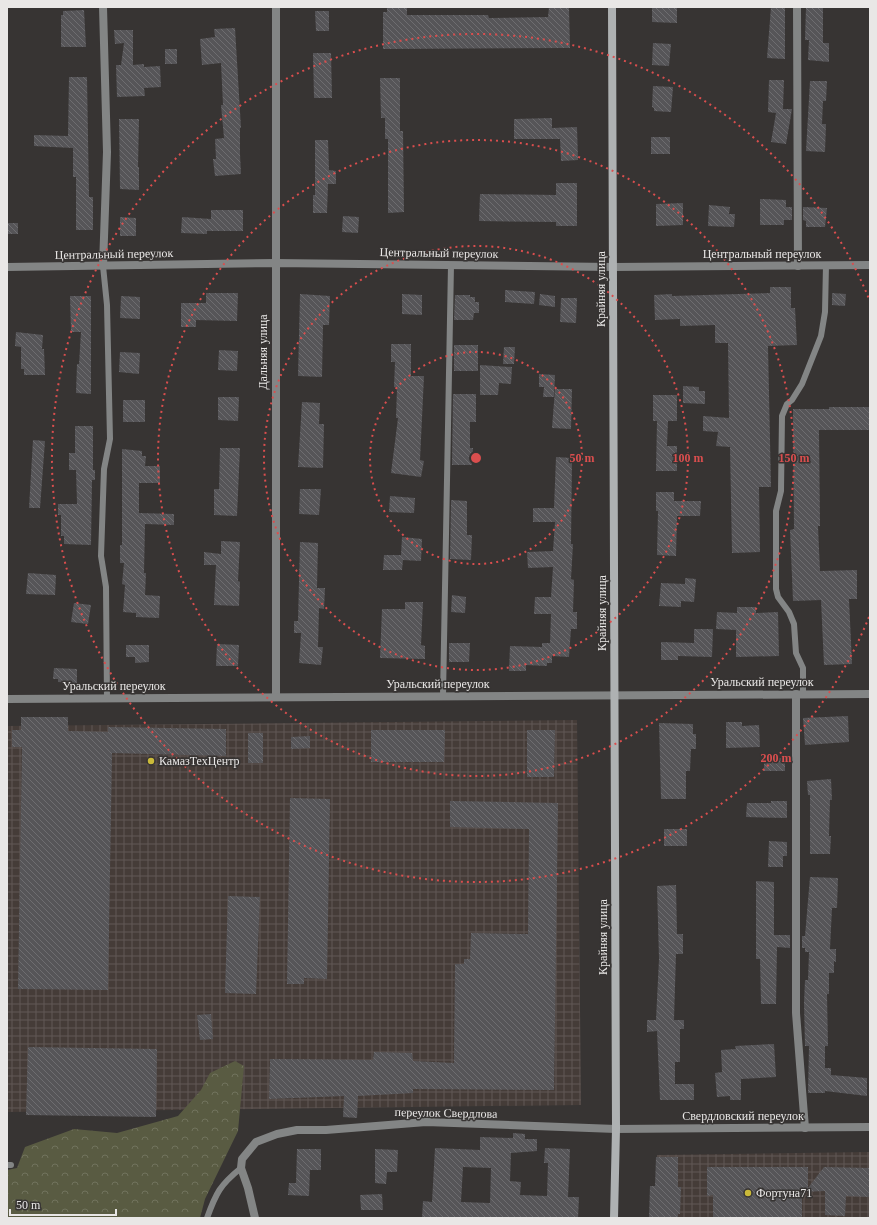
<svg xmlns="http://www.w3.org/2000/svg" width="877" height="1225" font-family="Georgia,serif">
  <defs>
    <pattern id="industrial-grid" width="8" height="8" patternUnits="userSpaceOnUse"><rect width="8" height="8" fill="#453c38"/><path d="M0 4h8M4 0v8" fill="none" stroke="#605855"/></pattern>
    <pattern id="forest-crowns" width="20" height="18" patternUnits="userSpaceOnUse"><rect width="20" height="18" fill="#595b42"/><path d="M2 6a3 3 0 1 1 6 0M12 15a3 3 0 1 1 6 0" fill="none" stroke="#71735d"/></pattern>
    <pattern id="building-back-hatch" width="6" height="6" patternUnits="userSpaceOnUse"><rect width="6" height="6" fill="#565558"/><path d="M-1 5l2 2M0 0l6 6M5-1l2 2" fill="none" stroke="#6e6d70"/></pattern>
  </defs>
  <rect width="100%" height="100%" fill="#373433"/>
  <g fill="url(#industrial-grid)">
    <path d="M577,720L581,1105L7,1112V726Z"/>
    <path d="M870,1152V1218H657V1155Z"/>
  </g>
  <path fill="url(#forest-crowns)" d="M235,1061L244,1066L238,1131L205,1199L200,1218H7V1170L17,1168L25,1147L74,1129L117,1133L178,1116L201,1090L210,1073Z"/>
  <g fill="url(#building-back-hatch)" fill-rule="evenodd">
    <path d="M387,7H407V15H488L489,18L548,17L549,7H569L570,48L383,49V12H387Z"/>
    <path d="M652,7H677V23L652,22Z"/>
    <path d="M771,7H785V59L767,58Z"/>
    <path d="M806,7H823V43H829V62L808,60L809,40H805Z"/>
    <path d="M84,10L86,47H61V15H63V11Z"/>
    <path d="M315,11H329V31H316Z"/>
    <path d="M235,28L241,128H240V154L241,174L215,176L213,159H216L215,139L224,138L221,105H223L221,63L202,65L200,39L215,37L214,29Z"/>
    <path d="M114,30H133V65L144,64V67L160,66L161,87L144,88L145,96L117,97L116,65H121L124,43L115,44Z"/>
    <path d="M653,43L671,44L669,66L652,65Z"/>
    <rect x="165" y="49" width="12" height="15"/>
    <path d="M313,53H331L332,98H314Z"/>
    <path d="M69,77H87L89,197H93V230H76V177H73V148L34,146V135L68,136Z"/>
    <path d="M380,78H400V131H403L404,212L388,213V139H385V118H381Z"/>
    <path d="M769,80H784L783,109H792L786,144L771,142L776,113L768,112Z"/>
    <path d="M810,81H827L826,101H823L822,124H826L825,152L806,151Z"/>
    <path d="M653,86L673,87L671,112L654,111V108L652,107Z"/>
    <path d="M552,118V128L577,127L578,160L561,161L560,139H514V119Z"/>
    <path d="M119,119H139L138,167H139V190L120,189Z"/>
    <rect x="651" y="137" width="19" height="17"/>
    <path d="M315,140H328L329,170L336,171V184H328L327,213H313V195H315Z"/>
    <path d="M556,183H577V226H556V222L479,221L480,194L556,195Z"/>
    <path d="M760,199L786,200V207H792V220H784V225H760Z"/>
    <path d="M683,203V225L656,226V204Z"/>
    <path d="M709,205L730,207L729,214H735L734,227L708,226Z"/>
    <path d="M803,207L827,208L825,227H806V221L803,220Z"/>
    <path d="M211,210H243V231H207V234L181,233L182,217L211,219Z"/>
    <path d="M343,216L359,217L358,233L342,232Z"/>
    <path d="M120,217L136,218V236H120Z"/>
    <rect x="7" y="223" width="11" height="11"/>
    <path d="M770,287H791V308H795L797,345L768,346L771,487H759L760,552L732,553L730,447L716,446L718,432L703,431V416L729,418L728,343H715V325L680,326V319L655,320L654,295L672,294V296L770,293Z"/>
    <path d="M505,290L535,292L534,304L505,302Z"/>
    <path d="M206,293H238L237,321L196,320V327H181V303H206Z"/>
    <path d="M832,293L846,294L845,306L832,305Z"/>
    <path d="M300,294L330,296L329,325H323L322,377L298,376Z"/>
    <path d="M402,294L422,295V315L402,314Z"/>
    <path d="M540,294L555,296V307L539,305Z"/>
    <path d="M455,295H470V297H475V302H479V313H474L473,320H454Z"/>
    <path d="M70,296H91V394L76,393L77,364H79L81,332H71Z"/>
    <path d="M121,296L140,297V319L120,318Z"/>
    <path d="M561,298H577L576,323L560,322Z"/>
    <path d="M16,332L43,335L42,349H44L45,375H24V369H21V347L15,346Z"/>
    <path d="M391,344H411V376H424L420,460L424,461L421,477L391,473L398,418H396L397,388L394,387L395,362H391Z"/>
    <rect x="454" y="345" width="24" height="26"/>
    <path d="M504,347H515L514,364H503Z"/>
    <path d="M219,350L238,351L237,371L218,370Z"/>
    <path d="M120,352L140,353L139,374L119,372Z"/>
    <path d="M480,365L512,367L511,384L499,383L498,395H480Z"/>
    <path d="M539,374L555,375L554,397H543L544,387H539Z"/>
    <path d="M683,386L699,387V391H705V404L683,403Z"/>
    <path d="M555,389H572L571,429L552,428Z"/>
    <path d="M453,394H476V422H470V448H473L472,465H452Z"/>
    <path d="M653,395H677V421H668L667,446H677V471H656L657,421H653Z"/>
    <path d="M218,397H239L238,421L218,420Z"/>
    <rect x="123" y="400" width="22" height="22"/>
    <path d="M302,402L320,403L319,424H324L323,468L298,467Z"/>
    <path d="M829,407H870V430H819L820,526H818L820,571L857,570V599H849L852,664L824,665L821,600L793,601L790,530L794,529L793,409H829Z"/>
    <path d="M75,426H93V470H95V480H92L91,545L64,544V536H61V515H58V504H77L76,470H69V453H75Z"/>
    <path d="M33,440L45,441L40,508H29Z"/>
    <path d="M220,448H240L237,516L214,515V489H219Z"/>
    <path d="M122,449L142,451V456H146L145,466H160V483H139V513L174,514V525L145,524L144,573H146L145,595L160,596L159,618L136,617V613L123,612L125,585L122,584L124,563H120V545H122Z"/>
    <path d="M556,457L572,458L571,544H573L571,579L574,580L573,612H577V629H571L569,657L552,656V663H547V666L526,665V671H509L510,646L542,647V643H550L551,614H534L535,597H551L553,567L528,568L527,552L553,551L555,522H533V508H554Z"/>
    <path d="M300,489H321L319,515L299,514Z"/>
    <path d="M656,492H674V501H701L700,516H677L676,556L657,555L658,511H656Z"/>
    <path d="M390,496L415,498L414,513L389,512Z"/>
    <path d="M451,500L467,501V535H472L471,560L450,559Z"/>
    <path d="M402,537L422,539L421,561L403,560L402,570H383L384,555H401Z"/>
    <path d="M221,541L240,542L238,581L240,582L239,606L214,605L216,565H204V552L221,554Z"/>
    <path d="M300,542L318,543L317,588H325L324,609L319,608L318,647H323L321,665L299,663L301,633H294V621H298Z"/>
    <path d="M28,573L56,575L55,595L26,594Z"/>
    <path d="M685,578L696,579L694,602L681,601V607L659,606L661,583L685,584Z"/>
    <path d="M452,595L466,597L465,613L451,612Z"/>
    <path d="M405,602H423L421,645L425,646V659L380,658L382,609H405Z"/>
    <path d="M74,603L91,605L88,624L71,622Z"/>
    <path d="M737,607H756V613L778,612L779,656L736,657V630L716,629L717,612L737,613Z"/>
    <path d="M694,629H713L712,657L678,656V660H661V642L694,643Z"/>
    <path d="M449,643H470L469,662H449Z"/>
    <path d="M217,644L239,645L238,666H216Z"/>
    <path d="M126,645H149V662L135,663V657H126Z"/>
    <path d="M54,668L77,669V683L58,682V679H53Z"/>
    <path d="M848,716L849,742L805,745L803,718Z"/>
    <path d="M21,717H68V731L108,732V727L226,729V756L112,753L108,990L18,989L22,747H12V730H21Z"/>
    <path d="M726,722H742V726L759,725L760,747L726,748Z"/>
    <path d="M659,723L693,724V734H696V749H691L690,771H686V799H661Z"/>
    <path d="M371,730H445L444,762H371Z"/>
    <path d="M527,730H555L554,777H527Z"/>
    <rect x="248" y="733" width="15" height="30"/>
    <path d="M310,736V748L291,749V737Z"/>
    <rect x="764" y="758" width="21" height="13"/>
    <path d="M831,779L832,800H830L829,836H831L830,854H810V795H808L807,781Z"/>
    <path d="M290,798L330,799L327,979L304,978V984H287Z"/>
    <path d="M450,801L558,803L554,1090L413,1089V1093L358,1096L357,1118L343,1117L344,1096L269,1099L270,1059L373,1060L374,1052L412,1053L413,1061L454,1063L455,964H464V959H470L471,933L528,934L529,829L450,827Z"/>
    <path d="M771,801H787V818L746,817L747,803H771Z"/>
    <rect x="664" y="829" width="23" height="17"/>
    <path d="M769,841L787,842V856H783V867H768Z"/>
    <path d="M810,877L838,878L837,908H832L830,949H836V962L834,961V973H829V994H827L828,1046H825V1068H831V1075L867,1078V1096L825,1091V1093H808L809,1046H805L804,1003L805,980H808L809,952H805V948H802V936H805Z"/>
    <path d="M756,881L774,882V935H790V948L777,947L776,1004H761L760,959H756Z"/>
    <path d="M676,885L677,934H683V954H676L674,1020H684V1029H680V1062H675V1084H694V1100H660L657,1031L647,1032V1020H656L659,959L657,886Z"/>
    <path d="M228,896L260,897L256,994L225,993Z"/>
    <path d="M211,1014L213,1039L200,1040L197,1015Z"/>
    <path d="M774,1044L776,1077L741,1079V1100H730V1096L717,1097L715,1073L722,1072L721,1050L736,1049L735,1046Z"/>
    <path d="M28,1047L157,1049L156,1117L26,1115Z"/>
    <path d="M513,1133L525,1134V1139H537V1151L511,1153L510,1181L521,1182L520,1195L547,1196L548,1163H544L545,1148L570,1149L568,1197H579L578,1218H422L423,1201L432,1202L435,1148L480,1150V1137L513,1138ZM463,1167L491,1168L490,1203L461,1202Z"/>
    <path d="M297,1149H321V1170H310L309,1196L288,1195L289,1183H296Z"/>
    <path d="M375,1149L398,1150L397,1172H387L386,1184L375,1183Z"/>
    <path d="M656,1157H678V1187H681L680,1214H678V1218H649L650,1186H655Z"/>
    <path d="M707,1167H808V1188L824,1167L870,1168V1197L846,1196L845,1216L825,1215V1191L802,1192V1218H713V1195L707,1196Z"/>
    <path d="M382,1194L383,1210H361L360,1195Z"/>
  </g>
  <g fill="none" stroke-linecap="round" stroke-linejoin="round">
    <g stroke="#838585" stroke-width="6">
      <path d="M103,266L107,305L110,439L104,469L101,556L106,587L107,699"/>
      <path d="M803,694V668L796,653L794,624L789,612L778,597L776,589V511L781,491L782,416L787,404L792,400L802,384L821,336L825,312L826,265"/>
      <path d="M443,696L451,265"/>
      <path d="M7,1165H11"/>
      <path d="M207,1218C216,1193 220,1185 241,1168"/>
    </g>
    <g stroke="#838585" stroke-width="8">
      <path d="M797,7L798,266"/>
      <path d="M103,266L107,152L103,7"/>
      <path d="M7,267L275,263L613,267L870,265"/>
      <path d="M796,694V1013L805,1128"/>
      <path d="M276,697V7"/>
      <path d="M7,699L870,694"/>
      <path d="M255,1218L248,1188L241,1168L242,1159L256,1142L277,1134L297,1130H326L426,1122L616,1129L870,1127"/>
    </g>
    <path stroke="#aeb1b2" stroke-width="8" d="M612,7L616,1129L614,1218"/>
  </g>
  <g fill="none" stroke="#da4e4e" stroke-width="2" stroke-dasharray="2 4">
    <circle cx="476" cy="458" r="106"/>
    <circle cx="476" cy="458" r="212"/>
    <circle cx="476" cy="458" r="318"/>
    <path d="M869 617A424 424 0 1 1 869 299"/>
  </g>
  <g fill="#cbba39" stroke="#373433" stroke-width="1.5">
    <circle cx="151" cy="761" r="4"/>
    <circle cx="748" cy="1193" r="4"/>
  </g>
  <g text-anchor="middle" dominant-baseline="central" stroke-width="3" stroke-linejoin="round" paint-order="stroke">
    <g font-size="12" fill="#e9e7e6" stroke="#373433">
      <text transform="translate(439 253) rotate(1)">Центральный переулок</text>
      <text transform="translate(114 254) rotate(-1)">Центральный переулок</text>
      <text x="762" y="254">Центральный переулок</text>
      <text transform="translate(601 289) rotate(-90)">Крайняя улица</text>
      <text transform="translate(263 352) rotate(-90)">Дальняя улица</text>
      <text transform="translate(602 613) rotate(-90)">Крайняя улица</text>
      <text x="762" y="682">Уральский переулок</text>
      <text x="438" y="684">Уральский переулок</text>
      <text x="114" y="686">Уральский переулок</text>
      <text transform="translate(603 937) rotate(-90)">Крайняя улица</text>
      <text transform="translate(446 1113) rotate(1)">переулок Свердлова</text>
      <text x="743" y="1116">Свердловский переулок</text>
    </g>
    <g font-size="12" fill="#e9e7e6" stroke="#373433" text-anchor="start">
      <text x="159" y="761">КамазТехЦентр</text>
      <text x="756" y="1193">Фортуна71</text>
    </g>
  </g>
  <circle cx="476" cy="458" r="6" fill="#da4e4e" stroke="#373433" stroke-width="2"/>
  <g font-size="12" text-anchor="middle" font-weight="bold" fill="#da4e4e" stroke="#373433" stroke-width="3" stroke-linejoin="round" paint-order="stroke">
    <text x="582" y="462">50 m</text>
    <text x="688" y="462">100 m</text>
    <text x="794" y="462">150 m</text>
    <text x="776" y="762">200 m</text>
  </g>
  <rect width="877" height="1225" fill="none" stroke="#e9e7e6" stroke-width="16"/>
  <path d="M10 1209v6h106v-6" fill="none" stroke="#e9e7e6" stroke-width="2"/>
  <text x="16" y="1209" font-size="12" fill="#e9e7e6" stroke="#373433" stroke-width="3" paint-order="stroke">50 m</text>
</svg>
